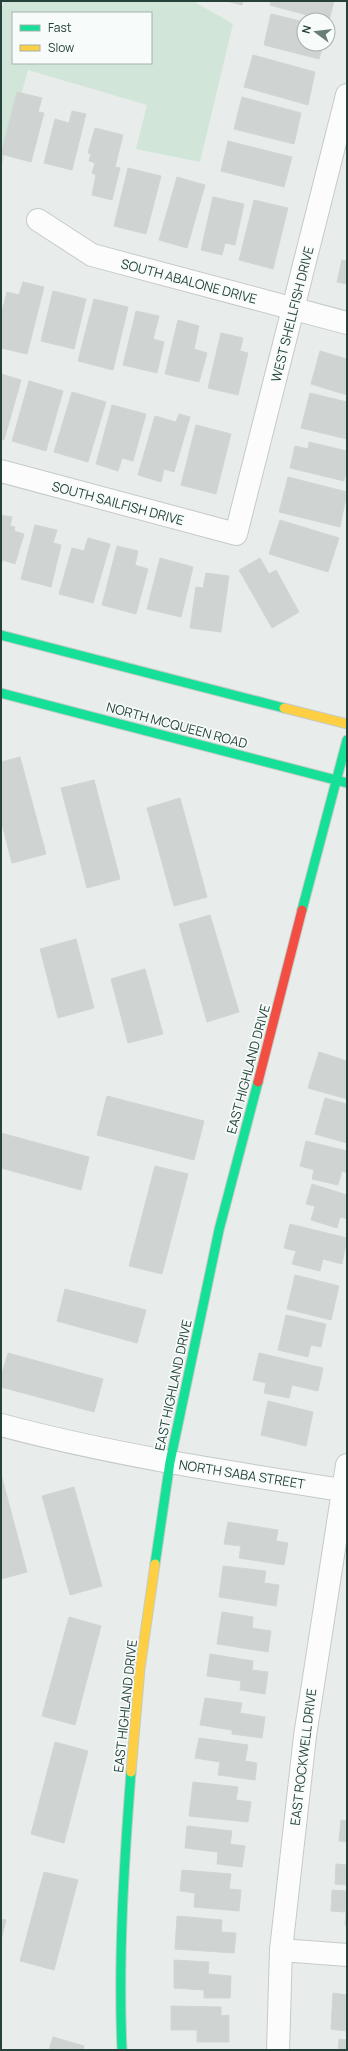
<svg xmlns="http://www.w3.org/2000/svg" width="348" height="2051" font-family="Manrope,sans-serif">
  <rect width="100%" height="100%" fill="#e8edeb"/>
  <path fill="#d1e6d8" fill-rule="evenodd" d="M4,1H193L233,24L200,162L136,149L147,105L28,70L1,168V12ZM13,13H151V63H13Z"/>
  <g fill="#cfd4d2" stroke="#d1d6d4">
    <path d="M226,1H243L242,5Z"/>
    <path d="M271,1H334L329,21L270,5Z"/>
    <path d="M271,14L304,22V44H323L319,59L264,45Z"/>
    <path d="M253,55L315,72L308,105L244,87Z"/>
    <path d="M17,92L42,98L38,112L44,113L31,162L1,154Z"/>
    <path d="M242,97L301,113L294,144L234,129Z"/>
    <path d="M72,111L86,114L72,170L44,163L55,119L69,123Z"/>
    <path d="M95,128L123,135L115,167L120,168L112,200L92,195L96,175L92,173L95,163L89,161L91,154L88,153Z"/>
    <path d="M228,141L292,157L284,187L221,171Z"/>
    <path d="M128,168L161,176L146,234L114,226Z"/>
    <path d="M177,177L205,185L187,248L159,240Z"/>
    <path d="M213,197L244,204L235,245L225,243L222,255L201,250Z"/>
    <path d="M254,200L288,208L273,269L239,260Z"/>
    <path d="M342,260L347,261V284L337,282Z"/>
    <path d="M23,282L44,287L27,354L1,348V315L7,292L19,295Z"/>
    <path d="M53,291L86,299L74,349L41,341Z"/>
    <path d="M94,299L128,307L113,370L78,361Z"/>
    <path d="M136,311L159,316L153,339L164,342L157,373L123,365Z"/>
    <path d="M178,320L199,326L194,349L207,353L199,382L165,374Z"/>
    <path d="M221,333L243,338L240,351L248,353L238,395L208,388Z"/>
    <path d="M320,351L347,359V395L311,384Z"/>
    <path d="M1,374L21,380L4,440L1,439Z"/>
    <path d="M29,381L63,391L46,451L12,441Z"/>
    <path d="M72,392L106,402L88,462L54,452Z"/>
    <path d="M310,393L347,402V439L301,428Z"/>
    <path d="M112,405L146,414L133,461L122,458L118,471L96,464Z"/>
    <path d="M179,414L190,417L174,472L164,469L161,482L138,475L155,416L176,422Z"/>
    <path d="M196,425L231,434L216,494L181,485Z"/>
    <path d="M309,442L347,451V469L344,481L290,468L295,446L308,449Z"/>
    <path d="M288,477L347,492L340,527L279,512Z"/>
    <path d="M1,515L12,517L10,526L15,527L14,531L24,534L15,564L3,560L1,564Z"/>
    <path d="M280,520L339,538L328,572L269,554Z"/>
    <path d="M35,525L57,530L53,543L61,545L51,587L21,579Z"/>
    <path d="M88,538L110,544L93,603L59,594L72,548L84,551Z"/>
    <path d="M117,546L138,551L135,565L148,569L136,614L102,605Z"/>
    <path d="M160,558L193,567L181,617L147,609Z"/>
    <path d="M260,558L269,574L276,570L299,612L272,628L239,570Z"/>
    <path d="M206,573L229,576L221,632L190,628L196,587L203,588Z"/>
    <path d="M20,757L46,854L12,863L1,820V762Z"/>
    <path d="M94,780L120,879L87,888L61,788Z"/>
    <path d="M180,798L207,897L174,906L147,808Z"/>
    <path d="M210,915L239,1012L207,1022L179,924Z"/>
    <path d="M76,939L94,1008L58,1018L40,949Z"/>
    <path d="M145,969L163,1034L128,1043L111,979Z"/>
    <path d="M319,1052L347,1061V1099L308,1088Z"/>
    <path d="M107,1096L204,1121L194,1160L97,1135Z"/>
    <path d="M325,1098L347,1104V1143L315,1134Z"/>
    <path d="M1,1133L89,1157L81,1190L1,1168Z"/>
    <path d="M306,1141L347,1151V1173L342,1171L338,1185L312,1179L314,1170L300,1166Z"/>
    <path d="M155,1166L188,1174L162,1274L129,1266Z"/>
    <path d="M312,1184L347,1195V1219L340,1217L337,1228L311,1220L315,1206L306,1204Z"/>
    <path d="M290,1224L347,1238L342,1264L323,1259L320,1271L292,1264L296,1251L284,1248Z"/>
    <path d="M295,1275L339,1286L331,1320L287,1309Z"/>
    <path d="M65,1289L146,1310L137,1343L57,1321Z"/>
    <path d="M286,1315L326,1324L321,1347L311,1345L308,1357L278,1350Z"/>
    <path d="M8,1353L103,1379L94,1412L1,1387V1377Z"/>
    <path d="M259,1353L323,1368L318,1391L292,1385L289,1398L264,1393L266,1383L253,1380Z"/>
    <path d="M268,1401L313,1412L306,1446L261,1435Z"/>
    <path d="M1,1474L27,1572L1,1579Z"/>
    <path d="M74,1487L102,1586L70,1595L42,1496Z"/>
    <path d="M228,1522L278,1530L276,1541L288,1543L284,1565L239,1558L241,1546L224,1544Z"/>
    <path d="M223,1566L266,1571L264,1583L279,1585L276,1606L219,1597Z"/>
    <path d="M222,1612L253,1617L252,1628L271,1631L268,1652L217,1644Z"/>
    <path d="M69,1617L101,1626L75,1725L42,1716Z"/>
    <path d="M210,1654L253,1661L252,1670L268,1672L265,1694L240,1690L241,1681L207,1676Z"/>
    <path d="M205,1698L242,1703L240,1713L265,1717L262,1738L232,1734V1730L200,1725Z"/>
    <path d="M199,1738L248,1745L245,1761L257,1763L255,1780L218,1775L220,1762L195,1758Z"/>
    <path d="M55,1742L88,1751L64,1843L31,1834Z"/>
    <path d="M193,1782L238,1787L236,1800L251,1802L248,1822L189,1816Z"/>
    <path d="M341,1820L347,1821V1842L339,1841Z"/>
    <path d="M187,1826L232,1831L230,1844L245,1846L242,1867L217,1864L218,1852L185,1848Z"/>
    <path d="M336,1864L347,1865V1885L335,1884Z"/>
    <path d="M182,1870L231,1874L229,1889L241,1890L239,1911L194,1907L195,1893L180,1891Z"/>
    <path d="M44,1872L78,1880L54,1970L20,1961Z"/>
    <path d="M332,1890L347,1891V1925H345L346,1912L331,1911Z"/>
    <path d="M177,1916L222,1920L221,1932L236,1933L234,1953L175,1949Z"/>
    <path d="M1,1919L6,1920L1,1940Z"/>
    <path d="M174,1960L209,1962L208,1974L231,1976L230,1998H204V1990L174,1988Z"/>
    <path d="M333,1993L347,1995V2031L331,2029Z"/>
    <path d="M171,2006L221,2007V2016L229,2015V2042H197V2030H171Z"/>
    <path d="M53,2037L84,2046L83,2050H49Z"/>
    <path d="M339,2039L347,2040V2050H338Z"/>
  </g>
  <g fill="none" stroke-linecap="round" stroke-linejoin="round">
    <defs>
      <g id="street">
        <path d="M38,220L92,255L347,323"/>
        <path d="M1,471L236,534L347,95"/>
        <path d="M1,1425C113,1455 227,1472 342,1490"/>
        <path d="M281,1950L347,1955"/>
        <path d="M278,2050L281,1950L305,1736L347,1465"/>
      </g>
      <g id="fast">
        <path d="M1,635L284,708"/>
        <path d="M1,693L347,783"/>
        <path d="M302,910L347,740"/>
        <path d="M155,1564L170,1462L219,1230L258,1082"/>
        <path d="M122,2050C118,1958 124,1864 131,1772"/>
      </g>
      <g id="slow">
        <path d="M284,708L347,724"/>
        <path d="M131,1772L140,1669L155,1564"/>
      </g>
      <path id="jam" d="M258,1082L302,910"/>
    </defs>
    <use href="#street" stroke="#c5cac8" stroke-width="24"/>
    <use href="#fast" stroke="#c3cbc8" stroke-width="11"/>
    <use href="#slow" stroke="#c3cbc8" stroke-width="11"/>
    <use href="#jam" stroke="#c3cbc8" stroke-width="11"/>
    <use href="#street" stroke="#fcfcfc" stroke-width="22"/>
    <use href="#fast" stroke="#16e098" stroke-width="9"/>
    <use href="#slow" stroke="#ffcf43" stroke-width="9"/>
    <use href="#jam" stroke="#f24e42" stroke-width="9"/>
  </g>
  <g text-anchor="middle" dominant-baseline="central" stroke-width="3.5" stroke-linejoin="round" paint-order="stroke">
    <g font-size="13" fill="#24423a" stroke="#f7fbf9">
      <text transform="translate(189 281) rotate(15)">SOUTH ABALONE DRIVE</text>
      <text transform="translate(292 314) rotate(-76)">WEST SHELLFISH DRIVE</text>
      <text transform="translate(118 503) rotate(15)">SOUTH SAILFISH DRIVE</text>
      <text transform="translate(177 725) rotate(15)">NORTH MCQUEEN ROAD</text>
      <text transform="translate(248 1069) rotate(-75)">EAST HIGHLAND DRIVE</text>
      <text transform="translate(173 1385) rotate(-78)">EAST HIGHLAND DRIVE</text>
      <text transform="translate(242 1474) rotate(9)">NORTH SABA STREET</text>
      <text transform="translate(125 1706) rotate(-84)">EAST HIGHLAND DRIVE</text>
      <text transform="translate(303 1757) rotate(-83)">EAST ROCKWELL DRIVE</text>
    </g>
  </g>
  <rect width="348" height="2051" fill="none" stroke="#24423a" stroke-width="4"/>
  <rect x="12" y="12" width="140" height="52" fill="#f7fbf9" stroke="#a3b1ad"/>
  <rect x="20" y="25" width="20" height="6" fill="#16e098" stroke="#a3b1ad"/>
  <text x="48" y="32" font-size="12" fill="#24423a">Fast</text>
  <rect x="20" y="45" width="20" height="6" fill="#ffcf43" stroke="#a3b1ad"/>
  <text x="48" y="52" font-size="12" fill="#24423a">Slow</text>
  <g transform="translate(316 32) rotate(285)"><circle r="19" fill="#f7fbf9" stroke="#a3b1ad"/>
  <path d="M0-3L7 15L0 10L-7 15Z" fill="#697e78"/>
  <text y="-6" font-size="11" font-weight="bold" text-anchor="middle" fill="#24423a">N</text>
  </g>
</svg>
